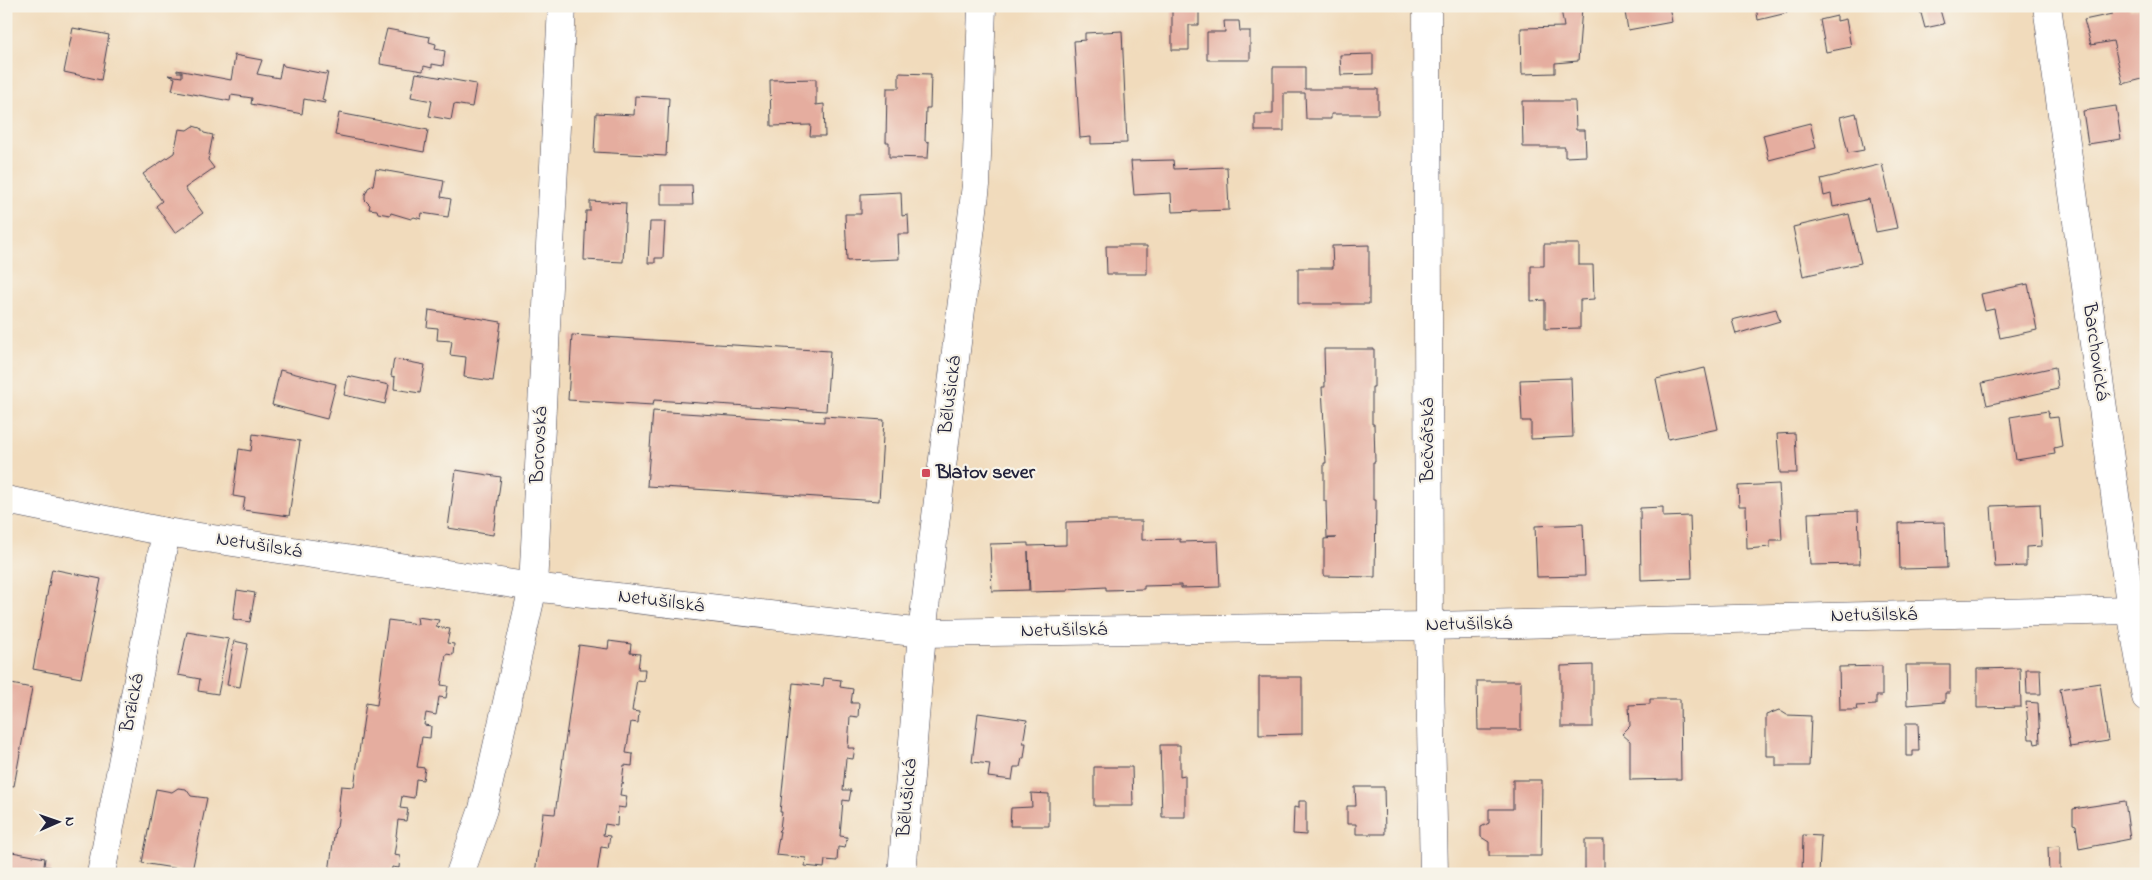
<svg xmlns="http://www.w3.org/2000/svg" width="2152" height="880" font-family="'Indie Flower',sans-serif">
  <rect width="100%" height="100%" fill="#f7f3e8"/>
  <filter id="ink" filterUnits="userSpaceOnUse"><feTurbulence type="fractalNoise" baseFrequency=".02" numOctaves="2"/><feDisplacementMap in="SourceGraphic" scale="10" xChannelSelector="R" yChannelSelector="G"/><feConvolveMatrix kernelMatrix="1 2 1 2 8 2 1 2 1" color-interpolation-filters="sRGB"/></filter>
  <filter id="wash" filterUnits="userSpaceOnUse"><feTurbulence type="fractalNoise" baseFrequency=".0096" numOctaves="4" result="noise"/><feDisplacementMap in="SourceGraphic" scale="20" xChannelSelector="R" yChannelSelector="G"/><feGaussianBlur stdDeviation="1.12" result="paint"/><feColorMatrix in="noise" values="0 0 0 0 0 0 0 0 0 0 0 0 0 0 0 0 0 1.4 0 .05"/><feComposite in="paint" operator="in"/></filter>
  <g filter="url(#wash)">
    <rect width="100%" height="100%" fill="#f1dbbc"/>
    <g id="blocks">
      <g fill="#e5ad9f">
        <rect x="605" y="6" width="29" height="2"/>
        <path d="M1624,6H1669L1672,22L1628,30Z"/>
        <path d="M1756,6H1786L1787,13L1758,20Z"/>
        <path d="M1919,6H1939L1944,24L1925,28Z"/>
        <path d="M2120,6H2129L2130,10L2146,6V78L2123,84L2113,41L2091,45L2084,20L2112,14L2111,9Z"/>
        <path d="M1582,7L1578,61L1555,63V73L1522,74L1521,28L1564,27L1561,9Z"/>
        <path d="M1199,8V25H1189V50H1172V9Z"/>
        <path d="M1837,16V21L1846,19L1851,47L1826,52L1820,20Z"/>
        <path d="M1224,21H1239L1240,31H1250V60H1207V32H1225Z"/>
        <path d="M73,28L109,35L101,80L64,72Z"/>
        <path d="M387,29L430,37L429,42L436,44L435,49L445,51L443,66L432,64V68L424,66L423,71L380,64L381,53Z"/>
        <path d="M1122,31L1127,143L1091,144V137L1080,138L1074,41L1085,40V33Z"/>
        <path d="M1373,54V74L1341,75L1340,55Z"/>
        <path d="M234,55L262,60L257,74L279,78L282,63L284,66L325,74L328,72L322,100L325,101V103L304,99L302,114L251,104L252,98L231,95L230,101L172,90L175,78L168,75L182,77V72H177V70L231,80L235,57Z"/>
        <path d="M1273,67H1305V89H1378V114H1331V119H1306L1305,93H1284V131H1255V114H1273Z"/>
        <path d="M416,73L476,84L472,107L454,104L451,120L429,116L432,101L411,97Z"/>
        <path d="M899,73L931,74L930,108H926L925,141L929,142L928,158L889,157V142H886L887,88H899Z"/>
        <path d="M816,79V105L824,104L825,136H810L811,125L771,126L770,80Z"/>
        <path d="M635,96L669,98L666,156L594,152L596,113L634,115Z"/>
        <path d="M1522,101H1575L1576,130H1585L1586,156L1565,157V147H1523Z"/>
        <path d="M2116,106L2121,139L2088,144L2083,111Z"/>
        <path d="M339,113L428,130L424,152L335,135Z"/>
        <path d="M1856,113L1864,150L1848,153L1840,117Z"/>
        <path d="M1810,123L1816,148L1769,160L1763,135Z"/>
        <path d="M193,126L200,128L204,133L213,135L208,160L214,168L185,188L203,213L175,233L156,206L162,201L143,174L174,153L179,129L187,130Z"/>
        <path d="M1173,160L1174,169L1227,167L1229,210L1172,212L1171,193L1134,195L1131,161Z"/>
        <path d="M1882,164L1897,228L1876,232L1869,199L1833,207L1831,194L1824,196L1821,179Z"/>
        <path d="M376,169L444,181L441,197L451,199L448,217L422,213L421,219L414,217L411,219L391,213L390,215L378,213L377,210L369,209L370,205L365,200V195L368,188L373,185Z"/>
        <path d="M661,185H692L693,205H661Z"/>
        <path d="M901,192L902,216L908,215L909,234H898L899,259L847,261L845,214H861V194Z"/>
        <path d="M590,201L626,203L623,262L584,260L586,211H590Z"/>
        <path d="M1849,214L1861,263L1803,276L1793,227Z"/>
        <path d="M650,222H665L663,258H655V263H648Z"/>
        <path d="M1544,244H1579V265H1593L1594,299L1580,300V328L1545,329V300L1531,301V266H1544Z"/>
        <path d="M1369,245V304H1298V268H1333L1332,246Z"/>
        <path d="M1106,246H1147V274H1107Z"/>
        <path d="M2028,284L2037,330L2000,338L1994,309L1985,311L1981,294Z"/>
        <path d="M1776,309L1780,321L1736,334L1732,320Z"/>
        <path d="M429,310L501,322L493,381L464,377L466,357L450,355L452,341L437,340L438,328L427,327Z"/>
        <path d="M572,335L830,351L826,411L654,400L653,405L568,400Z"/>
        <path d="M1324,349H1374V387H1372V424H1374L1375,462H1373V500H1376L1375,577L1324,576V539L1336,538H1327L1326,501H1324V463H1326L1322,387H1325Z"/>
        <path d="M394,359L425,365L420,393L394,389L395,377L391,376Z"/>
        <path d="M2055,367L2058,389L1987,405L1982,383Z"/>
        <path d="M1705,368L1718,429L1668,439L1656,379Z"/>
        <path d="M280,370L336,384L327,419L272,405Z"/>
        <path d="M348,376L389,385L385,404L344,395Z"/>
        <path d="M1571,378L1573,437L1531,439V421H1522L1520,380Z"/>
        <path d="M653,411L824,422V416L884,420L879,501L647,486Z"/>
        <path d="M2048,411L2049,418L2058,417L2062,446L2054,448L2055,454L2016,460L2010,417Z"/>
        <path d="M1795,433L1797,473H1780L1777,434Z"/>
        <path d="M253,434L300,441L289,516L243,510L245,498L233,496L239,449L251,451Z"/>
        <path d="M456,470L501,477L493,535L448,528Z"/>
        <path d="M1779,484L1782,540H1770V547L1747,549L1746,506H1739L1738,486Z"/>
        <path d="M2040,504L2042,546L2026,547V566L1995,567L1991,506Z"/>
        <path d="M1663,507V517L1690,516L1692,578L1641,580L1640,508Z"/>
        <path d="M1858,511L1860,564L1810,565L1808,513Z"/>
        <path d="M1103,521H1142V540L1180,539V542L1218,541L1220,587L1181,588V585L1144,586V589L1106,590V587L1068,589V591L1030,592L1028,551L1029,590L992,591L990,544L1028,543V546L1066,545V522Z"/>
        <path d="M1945,522L1947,568L1900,569L1899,523Z"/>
        <path d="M1583,524L1585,576L1537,577L1535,526Z"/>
        <path d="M52,569L101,579L81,678L33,669Z"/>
        <path d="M237,590L255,593L250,622L233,619Z"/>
        <path d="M417,617L439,620L436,627L450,629L447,643L454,644L453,655L446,654L443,673L441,685L448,686L446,698L439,697L436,715L426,713L424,725L431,726L430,738L422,737L419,756L417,767L425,768L423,780L416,779L414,798L402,796L400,808L408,809L406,821L398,820L396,836L397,837L394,855L400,856L399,868L392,867L391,874L329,872L335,829L337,827L339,811H338L341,786L354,787L366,703L377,705L388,620L418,624Z"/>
        <path d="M187,632L229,639L218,694L198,691L200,679L178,675Z"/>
        <path d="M234,641L248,644L240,687L227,685Z"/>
        <path d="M609,641L631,644L630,653L640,654L638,669H645L644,681L637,680L636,685L632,711L639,712L638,723L631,722L626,753L633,754L632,766L624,765L622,782L624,783H622L620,795L627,796L625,808L618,807L617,826L605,824L603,835L610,836L608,848L601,847L597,874H535L543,813L555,814L579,645L608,649Z"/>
        <path d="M1593,665V727H1561V666Z"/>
        <path d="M1906,665H1950V693H1945V702L1907,705Z"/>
        <path d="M1882,666V696H1876V705L1856,706L1857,710H1840L1839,667Z"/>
        <path d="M2020,668L2021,707L1977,708V669Z"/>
        <path d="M2026,669H2040L2041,694H2027Z"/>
        <path d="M1259,677H1302V734L1259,735Z"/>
        <path d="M824,678L841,680L840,687L853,689L851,703H859L858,717L850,716L848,748H855L853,759L846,758L843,790H851L849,801L843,800L840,836L847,837L845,848L838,847L837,861L825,860L824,868L805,866L806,858L776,855L780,831H778L780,829L782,812H780L793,683L823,686Z"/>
        <path d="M1477,681H1521V730H1478Z"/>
        <path d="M6,683L32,688L14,786L6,785Z"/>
        <path d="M2100,683L2108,741L2070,747L2060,689Z"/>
        <path d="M1650,699H1680L1681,779L1630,780V741L1622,734L1630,726L1629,705L1650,704Z"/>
        <path d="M2026,702L2038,703L2040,743L2035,744L2034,739H2029Z"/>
        <path d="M1779,710L1787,715L1811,716L1809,766H1776V756H1766V715Z"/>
        <path d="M978,713L1027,720L1023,743H1026L1024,758H1022L1020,767H1014L1012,780L988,777L990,764L972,762Z"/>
        <path d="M1906,723H1918L1919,751H1913V756H1906Z"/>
        <path d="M1160,745H1180V776L1185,775V817H1162Z"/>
        <path d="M1094,767H1132L1133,806H1094Z"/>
        <path d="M1513,780H1542L1541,856H1489V842L1481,837V827L1489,823V809H1513Z"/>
        <path d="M1355,787H1384L1385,834H1356V824H1347V806H1356Z"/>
        <path d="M178,788L186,789L191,796L207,798L192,871L142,863L156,789L172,792Z"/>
        <path d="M1031,793L1049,794V826H1010L1011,808L1032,807Z"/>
        <path d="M1299,801H1306V835L1293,834L1294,807L1299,808Z"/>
        <path d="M2125,801L2130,839L2079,849L2076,825L2073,824V809Z"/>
        <path d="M1803,835L1821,836L1819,874H1802Z"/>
        <rect x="1585" y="840" width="19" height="34"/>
        <path d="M2060,846V874H2049L2048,847Z"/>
        <path d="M12,852L45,858L44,866L51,867L49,874H6V858L11,859Z"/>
      </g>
    </g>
  </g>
  <g filter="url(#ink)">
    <use href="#blocks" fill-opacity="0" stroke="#413e4e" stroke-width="1"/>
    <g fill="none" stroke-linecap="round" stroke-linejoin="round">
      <defs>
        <g id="street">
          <path d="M1427,6L1429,626L1434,874"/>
          <path d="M2047,6L2131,610L2146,697"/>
          <path d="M6,500L166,532L533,587L922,633L1429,626L2131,610"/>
          <path d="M101,874L166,532"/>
          <path d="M460,874L483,809L533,587L562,6"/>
          <path d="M902,874L922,633L976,185L982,6"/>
        </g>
      </defs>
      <use href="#street" stroke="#413e4e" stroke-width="29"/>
      <use href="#street" stroke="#fff" stroke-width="28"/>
    </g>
  </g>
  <rect fill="#d1495b" stroke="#f7f3e8" stroke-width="2" x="921" y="468" width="10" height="10" rx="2.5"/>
  <g text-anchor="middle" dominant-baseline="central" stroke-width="4.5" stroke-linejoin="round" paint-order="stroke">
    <g font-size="20" fill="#22223b" stroke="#f7f3e8">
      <text transform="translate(2095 352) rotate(82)">Barchovická</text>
      <text transform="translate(951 395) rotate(-83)">Bělušická</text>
      <text transform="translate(1428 440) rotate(-90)">Bečvářská</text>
      <text transform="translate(540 445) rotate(-87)">Borovská</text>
      <text transform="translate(259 546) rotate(9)">Netušilská</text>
      <text transform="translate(661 602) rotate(7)">Netušilská</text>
      <text transform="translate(1874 616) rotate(-1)">Netušilská</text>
      <text transform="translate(1469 625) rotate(-1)">Netušilská</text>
      <text transform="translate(1064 631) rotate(-1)">Netušilská</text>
      <text transform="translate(133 703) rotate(-79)">Brzická</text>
      <text transform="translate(908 798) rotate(-85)">Bělušická</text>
    </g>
    <g font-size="20" font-weight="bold" fill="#22223b" stroke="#f7f3e8" text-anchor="start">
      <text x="936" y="473">Blatov sever</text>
    </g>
  </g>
  <rect width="2152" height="880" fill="none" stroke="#f7f3e8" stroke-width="25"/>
  <g transform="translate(58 822) rotate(88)" stroke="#f7f3e8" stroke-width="4" paint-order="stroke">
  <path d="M0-4L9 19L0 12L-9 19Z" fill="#22223b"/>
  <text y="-8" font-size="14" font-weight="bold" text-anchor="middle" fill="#22223b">N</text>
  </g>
</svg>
